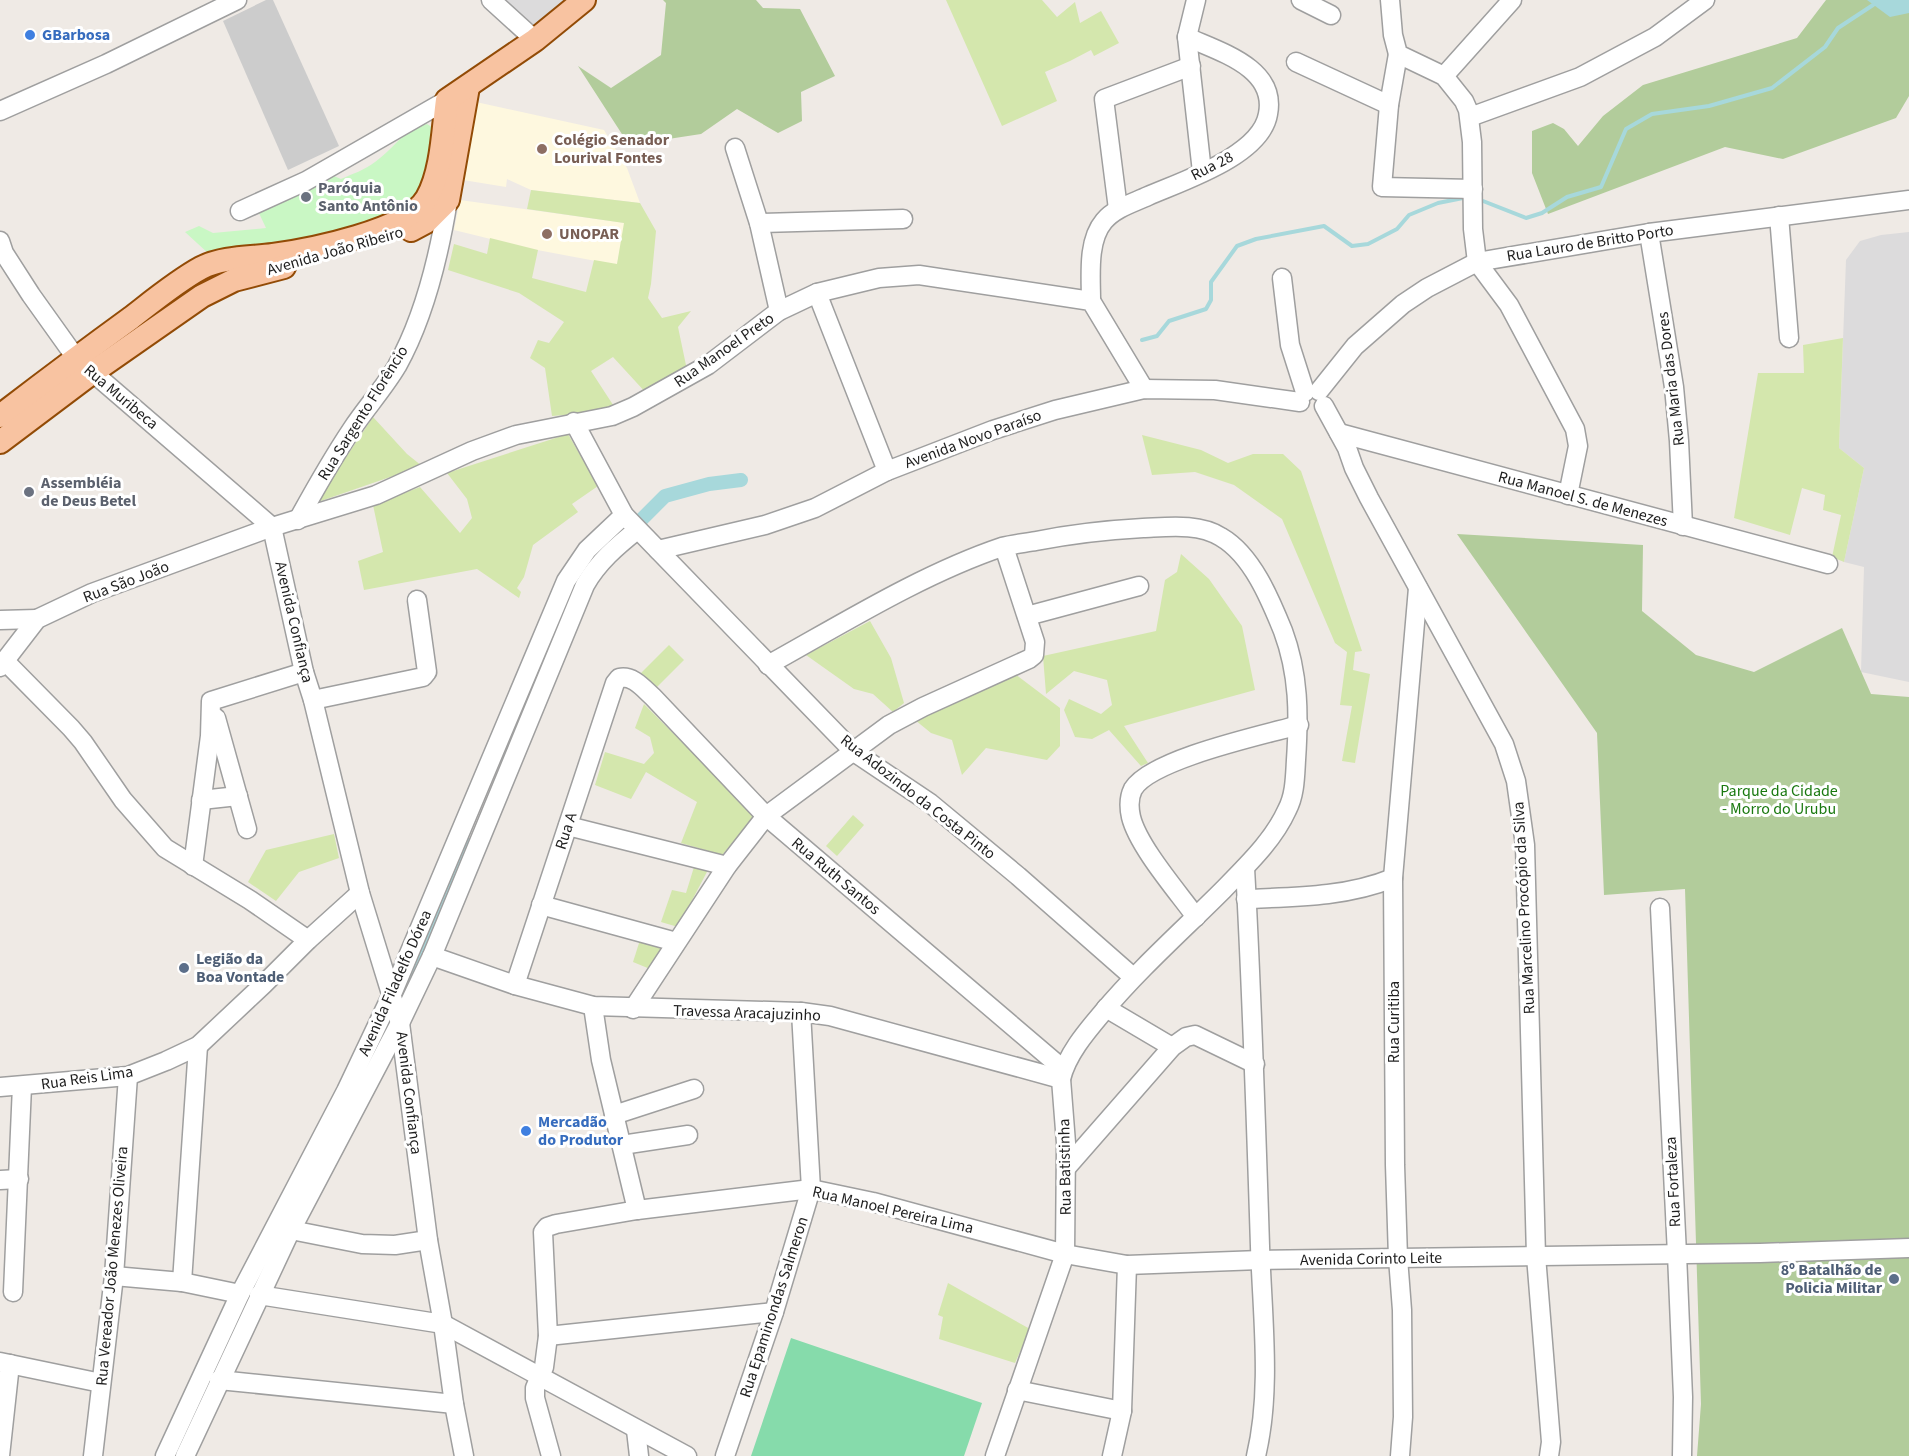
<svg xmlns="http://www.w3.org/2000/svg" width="1909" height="1456" font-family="'Source Sans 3',sans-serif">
  <rect width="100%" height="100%" fill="#efeae5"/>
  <g fill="#dcdbdc">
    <path d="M491,0H581L535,40Z"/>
    <path d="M1909,232V682L1861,672L1864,567L1844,562L1864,468L1839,448L1846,260L1860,241L1881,235Z"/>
  </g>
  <g fill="#fef8df">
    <path d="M476,102L604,130L627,168L640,203L531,190L507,179L506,187L463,180Z"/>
    <path d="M460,200L625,223L617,265L532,249L454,230Z"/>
  </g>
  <path fill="#ccc" d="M266,0H273L339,146L288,170L223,21Z"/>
  <g fill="#d4e7ad">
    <path d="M946,0H1042L1057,17L1075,2L1080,23L1101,11L1119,43L1094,56L1091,50L1070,61L1045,72L1057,101L1002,126Z"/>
    <path d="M531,190L640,203L656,231L651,284L648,298L662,318L691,311L678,327L687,370L647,394L613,357L591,371L617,411L552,416L545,368L530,358L538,340L549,343L564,322L519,293L448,270L454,244L487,254L490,238L538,250L532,278L586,292L594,260L617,264L624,223L527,209Z"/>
    <path d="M1843,338L1839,448L1864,468L1844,562L1832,557L1841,515L1823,510L1825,495L1802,488L1790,535L1734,518L1758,373H1804L1803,345Z"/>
    <path d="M373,417L407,454L422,466L315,503Z"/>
    <path d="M568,434L598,486L572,504L578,512L533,545L524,577L517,588L521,592L519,598L477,569L364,590L358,561L383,552L373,505L420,487L460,533L472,518L467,499L447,473Z"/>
    <path d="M1142,435L1201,450L1228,463L1253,454H1283L1301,471L1362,651L1355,652L1353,670L1370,674L1355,763L1342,761L1352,706L1340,705L1347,652L1335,643L1282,519L1234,485L1195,472L1152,475Z"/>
    <path d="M1181,554L1209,579L1242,626L1255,690L1124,726L1148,763L1141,766L1109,730L1092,739L1075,737L1064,710L1069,699L1101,714L1112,705L1107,680L1074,671L1046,694L1043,656L1156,631L1165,580L1177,572Z"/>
    <path d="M870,621L891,658L904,703L893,712L873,694L854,689L806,655Z"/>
    <path d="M669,645L684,660L655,689L640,674Z"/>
    <path d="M1011,671L1060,708V746L1047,760L986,748L962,775L952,740L931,733L915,720Z"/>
    <path d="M644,704L755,816L722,855L681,843L697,802L646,772L631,799L595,785L605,752L644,764L654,753L650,737L635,728Z"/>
    <path d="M853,815L864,825L837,856L826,846Z"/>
    <path d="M334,834L339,858L299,872L276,901L248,882L266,850Z"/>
    <path d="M694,867L709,868L678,927L661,922L672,890L686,893Z"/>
    <path d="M640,940L666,946L650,969L633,962Z"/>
    <path d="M948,1283L1030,1329L1015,1363L939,1339L943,1317L938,1315Z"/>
  </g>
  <g fill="#b2cc9b">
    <path d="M663,0H756L763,8L800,9L835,76L801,92L802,121L778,133L737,109L701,134L629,145L578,66L611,88L661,55L666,3Z"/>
    <path d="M1826,0H1909V96L1896,118L1783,159L1725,147L1548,214L1532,173V131L1553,123L1564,129L1578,146L1603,116L1643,85L1797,38Z"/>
    <path d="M1457,534L1643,545L1642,611L1696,655L1754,672L1842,628L1871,694L1909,697V1456H1697L1701,1404L1685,889L1604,895L1597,733Z"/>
  </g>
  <path fill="#c9f7c4" d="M427,124L435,129L437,141L422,188L399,210L374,220L290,244L209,254L185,232L199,226L213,233L266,228L258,211L329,174L341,179C352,174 365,170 375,162C395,148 402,130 427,124Z"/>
  <path fill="#86dbab" d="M791,1338L982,1403L964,1456H751Z"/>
  <path fill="#a7d8db" d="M1867,0H1909V13L1890,17Z"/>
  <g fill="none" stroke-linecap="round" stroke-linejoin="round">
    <g stroke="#a7d8db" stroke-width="4">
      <path d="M1483,201L1526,218L1542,213L1567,197L1601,187L1626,129L1652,114L1709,106L1772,88L1825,47L1838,28L1873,5"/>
      <path d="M1142,340L1157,336L1169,321L1206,309L1211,300V282L1237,246L1256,239L1324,226L1352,246L1368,244L1397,229L1409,215L1438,203L1463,198"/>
    </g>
    <g stroke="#a7d8db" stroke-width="14">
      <path d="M626,530L641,520L665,496L709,484L741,480"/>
      <path d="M505,756L559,620"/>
      <path d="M413,977L468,845"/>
    </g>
    <defs>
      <g id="minor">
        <path d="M491,0L535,40"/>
        <path d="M1196,0L1187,37L1202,172"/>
        <path d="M1301,0L1331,15"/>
        <path d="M1390,0L1393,35L1398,54L1444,76L1464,101L1468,110L1472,142L1473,229L1477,262"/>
        <path d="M1398,54L1389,105L1382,187L1473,189"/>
        <path d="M1296,62L1389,105"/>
        <path d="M1444,76L1512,0"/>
        <path d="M0,111L106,64L237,0"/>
        <path d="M1470,117L1580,77L1655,37L1705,0"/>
        <path d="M735,148L759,223L779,311"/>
        <path d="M1118,209L1104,99L1191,66"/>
        <path d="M240,211L306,181L447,100"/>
        <path d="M1779,216L1789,338"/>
        <path d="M759,223L903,219"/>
        <path d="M1649,233L1674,387L1679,441L1683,526"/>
        <path d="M0,241L4,253L31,295L76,358L272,527"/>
        <path d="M1477,262L1509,305L1575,429L1578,446L1568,495"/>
        <path d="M1282,278L1290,345L1305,392"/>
        <path d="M817,293L887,471"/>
        <path d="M1091,301C1091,276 1087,241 1104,221C1115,208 1133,203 1148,196C1182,181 1261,156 1268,114C1277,68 1220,52 1187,37"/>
        <path d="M1319,391L1355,346L1403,304L1427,288L1477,262L1649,233L1909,200"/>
        <path d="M1324,406L1347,448L1354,468L1369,498L1504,744L1516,781L1525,845L1536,1256L1551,1442L1549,1456"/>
        <path d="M574,422L624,515L854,752L930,803L1018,876L1133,977"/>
        <path d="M1339,433L1828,564"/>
        <path d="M298,520C315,489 332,459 352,429C366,408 384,388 397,366C425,316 439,256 448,200"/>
        <path d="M272,527L304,672L313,700L360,893L400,1023L428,1240L443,1324L454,1404L464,1456"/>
        <path d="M658,550L765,525L815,508L887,471L993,430L1055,410L1144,389L1215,390L1300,402"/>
        <path d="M1027,616L1139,586"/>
        <path d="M0,620L37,619"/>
        <path d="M5,661L71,728L83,742L123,800L165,848L250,900L308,940"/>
        <path d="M768,665C842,624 922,574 1002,547C1013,544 1025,543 1036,541C1071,534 1107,530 1143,528C1168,527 1199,523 1221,537C1252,555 1270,599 1283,631C1299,674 1299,715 1296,760C1295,777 1295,795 1287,810C1273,841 1246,866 1223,890C1183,930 1140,968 1103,1012C1087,1031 1067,1054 1061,1079L1066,1143L1065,1254L995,1456"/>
        <path d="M0,667L37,619L92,593L272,527L376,495L472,451L516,435L612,416L633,407L708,365L779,311L817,293L879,278L919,275L1091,301L1144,389"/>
        <path d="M313,700L423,677L427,672L417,600"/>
        <path d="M216,718L247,829"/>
        <path d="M201,800L238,796"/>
        <path d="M568,826L727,866"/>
        <path d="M193,866L210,736L211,701L304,672"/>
        <path d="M1245,868C1252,994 1256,1120 1260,1246C1262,1314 1272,1390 1256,1456"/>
        <path d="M1246,899C1295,897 1347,897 1393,878"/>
        <path d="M541,905L676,942"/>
        <path d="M1660,908L1677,1254L1683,1397L1682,1456"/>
        <path d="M1196,917C1177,891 1138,846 1131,817C1129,808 1129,797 1133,789C1151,759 1263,735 1299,725"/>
        <path d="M432,956L515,985L593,1006L801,1012L830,1016L1061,1079"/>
        <path d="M515,985L615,683L619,678C633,675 643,688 653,697L766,816L1063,1069"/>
        <path d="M593,1006L601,1060L637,1210"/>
        <path d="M1106,1008L1172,1047"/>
        <path d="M633,1009L727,866L766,816L889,725L923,707L1029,659L1034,655L1035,642L1004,547"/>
        <path d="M0,1087L128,1076L166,1061L198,1046L264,984L308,940L360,893"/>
        <path d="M614,1115L694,1089"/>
        <path d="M622,1145L688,1135"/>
        <path d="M1067,1167L1172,1047L1186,1037L1195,1035L1255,1064"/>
        <path d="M0,1180L19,1179"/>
        <path d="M291,1230L362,1244L395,1245L428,1240"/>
        <path d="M114,1276L182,1282L240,1294"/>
        <path d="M182,1282L198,1046"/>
        <path d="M13,1292L22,1086"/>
        <path d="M259,1295L443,1324L687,1456"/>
        <path d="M548,1336L774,1312"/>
        <path d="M0,1362L101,1383"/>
        <path d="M219,1380L454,1404"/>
        <path d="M1017,1390L1122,1411"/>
        <path d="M636,1430L639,1456"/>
        <path d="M0,1456L10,1364"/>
        <path d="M93,1456L114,1276L128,1076"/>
        <path d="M165,1456L240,1294L346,1091L392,994L566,581L587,550L624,515"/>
        <path d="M185,1456L289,1234L400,1023L432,956L585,585C598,562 617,546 637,530"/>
        <path d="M551,1456L535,1398V1388L544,1367L548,1336L543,1232L547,1227L556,1224L637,1210L811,1189L873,1202L1065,1254L1127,1265L1260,1260L1760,1253L1909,1248"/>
        <path d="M725,1456L774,1312L811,1189L801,1012"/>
        <path d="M1112,1456L1122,1411L1127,1265"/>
        <path d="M1400,1456L1403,1417L1402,1310L1398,1258L1395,1165L1393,878L1418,588"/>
      </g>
      <g id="major">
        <path d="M411,230L426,222L448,200L468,87"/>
        <path d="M0,416C43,383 87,350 131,318C153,301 177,281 201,268C222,257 250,258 273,255C309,250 408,231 427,198C442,172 443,130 447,100L535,40L584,0"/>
        <path d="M0,442L93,372L202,296L234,280L284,267"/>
      </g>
    </defs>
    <use href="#minor" stroke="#9f9f9f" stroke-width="21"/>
    <use href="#major" stroke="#924b06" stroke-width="26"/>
    <use href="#minor" stroke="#fff" stroke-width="18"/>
    <use href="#major" stroke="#f8c3a1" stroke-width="22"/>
  </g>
  <g fill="#3f7fe0" stroke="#fff" stroke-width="2">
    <circle cx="30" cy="35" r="6"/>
    <circle cx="526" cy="1131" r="6"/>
  </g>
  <g fill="#8d6e63" stroke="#fff" stroke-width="2">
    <circle cx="542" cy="149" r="6"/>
    <circle cx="547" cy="234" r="6"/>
  </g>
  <g fill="#6b7280" stroke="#fff" stroke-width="2">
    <circle cx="306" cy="197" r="6"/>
    <circle cx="29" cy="492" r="6"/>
  </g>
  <g fill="#5c6f8a" stroke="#fff" stroke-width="2">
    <circle cx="184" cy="968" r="6"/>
    <circle cx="1894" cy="1279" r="6"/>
  </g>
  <g text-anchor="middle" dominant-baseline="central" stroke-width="6" stroke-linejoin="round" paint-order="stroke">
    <g font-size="16" font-weight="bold" fill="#366cbe" stroke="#fff" text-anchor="start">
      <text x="42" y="35">GBarbosa</text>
      <text x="538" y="1122">Mercadão<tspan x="538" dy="18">do Produtor</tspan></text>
    </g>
    <g font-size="16" font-weight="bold" fill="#785e54" stroke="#fff" text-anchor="start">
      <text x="554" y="140">Colégio Senador<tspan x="554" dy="18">Lourival Fontes</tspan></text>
      <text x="559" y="234">UNOPAR</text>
    </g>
    <g font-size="16" fill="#1e1e1e" stroke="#fff">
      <text transform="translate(1212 166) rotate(-27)">Rua 28</text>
      <text transform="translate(1590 243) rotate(-9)">Rua Lauro de Britto Porto</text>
      <text transform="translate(335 251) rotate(-16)">Avenida João Ribeiro</text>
      <text transform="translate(724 350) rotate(-35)">Rua Manoel Preto</text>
      <text transform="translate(1671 379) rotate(-97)">Rua Maria das Dores</text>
      <text transform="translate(121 397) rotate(40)">Rua Muribeca</text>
      <text transform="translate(363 413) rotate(-58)">Rua Sargento Florêncio</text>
      <text transform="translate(973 439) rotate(-20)">Avenida Novo Paraíso</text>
      <text transform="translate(1583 499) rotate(15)">Rua Manoel S. de Menezes</text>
      <text transform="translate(126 582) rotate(-21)">Rua São João</text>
      <text transform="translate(294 622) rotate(77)">Avenida Confiança</text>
      <text transform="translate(918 797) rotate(38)">Rua Adozindo da Costa Pinto</text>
      <text transform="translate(566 831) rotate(-72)">Rua A</text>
      <text transform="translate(836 876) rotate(40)">Rua Ruth Santos</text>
      <text transform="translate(1524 908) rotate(-93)">Rua Marcelino Procópio da Silva</text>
      <text transform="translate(395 983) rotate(-66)">Avenida Filadelfo Dórea</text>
      <text transform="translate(747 1013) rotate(2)">Travessa Aracajuzinho</text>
      <text transform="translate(1394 1022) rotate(-90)">Rua Curitiba</text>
      <text transform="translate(87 1078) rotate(-8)">Rua Reis Lima</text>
      <text transform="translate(409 1093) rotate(83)">Avenida Confiança</text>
      <text transform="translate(1065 1167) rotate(-91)">Rua Batistinha</text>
      <text transform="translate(1673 1182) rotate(-93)">Rua Fortaleza</text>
      <text transform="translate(893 1210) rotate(13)">Rua Manoel Pereira Lima</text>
      <text transform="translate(1371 1259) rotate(-1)">Avenida Corinto Leite</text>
      <text transform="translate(112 1266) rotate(-85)">Rua Vereador João Menezes Oliveira</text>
      <text transform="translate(774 1307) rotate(-72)">Rua Epaminondas Salmeron</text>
    </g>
    <g font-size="16" font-weight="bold" fill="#5b616d" stroke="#fff" text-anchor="start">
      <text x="318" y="188">Paróquia<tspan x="318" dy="18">Santo Antônio</tspan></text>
      <text x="41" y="483">Assembléia<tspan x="41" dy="18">de Deus Betel</tspan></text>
    </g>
    <g font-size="16" fill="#1a7910" stroke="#fff">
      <text x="1779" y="791">Parque da Cidade<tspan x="1779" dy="18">- Morro do Urubu</tspan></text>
    </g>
    <g font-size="16" font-weight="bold" fill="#4e5e75" stroke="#fff" text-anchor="start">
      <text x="196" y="959">Legião da<tspan x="196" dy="18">Boa Vontade</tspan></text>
      <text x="1882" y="1270" text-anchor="end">8º Batalhão de<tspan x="1882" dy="18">Policia Militar</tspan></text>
    </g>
  </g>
</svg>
